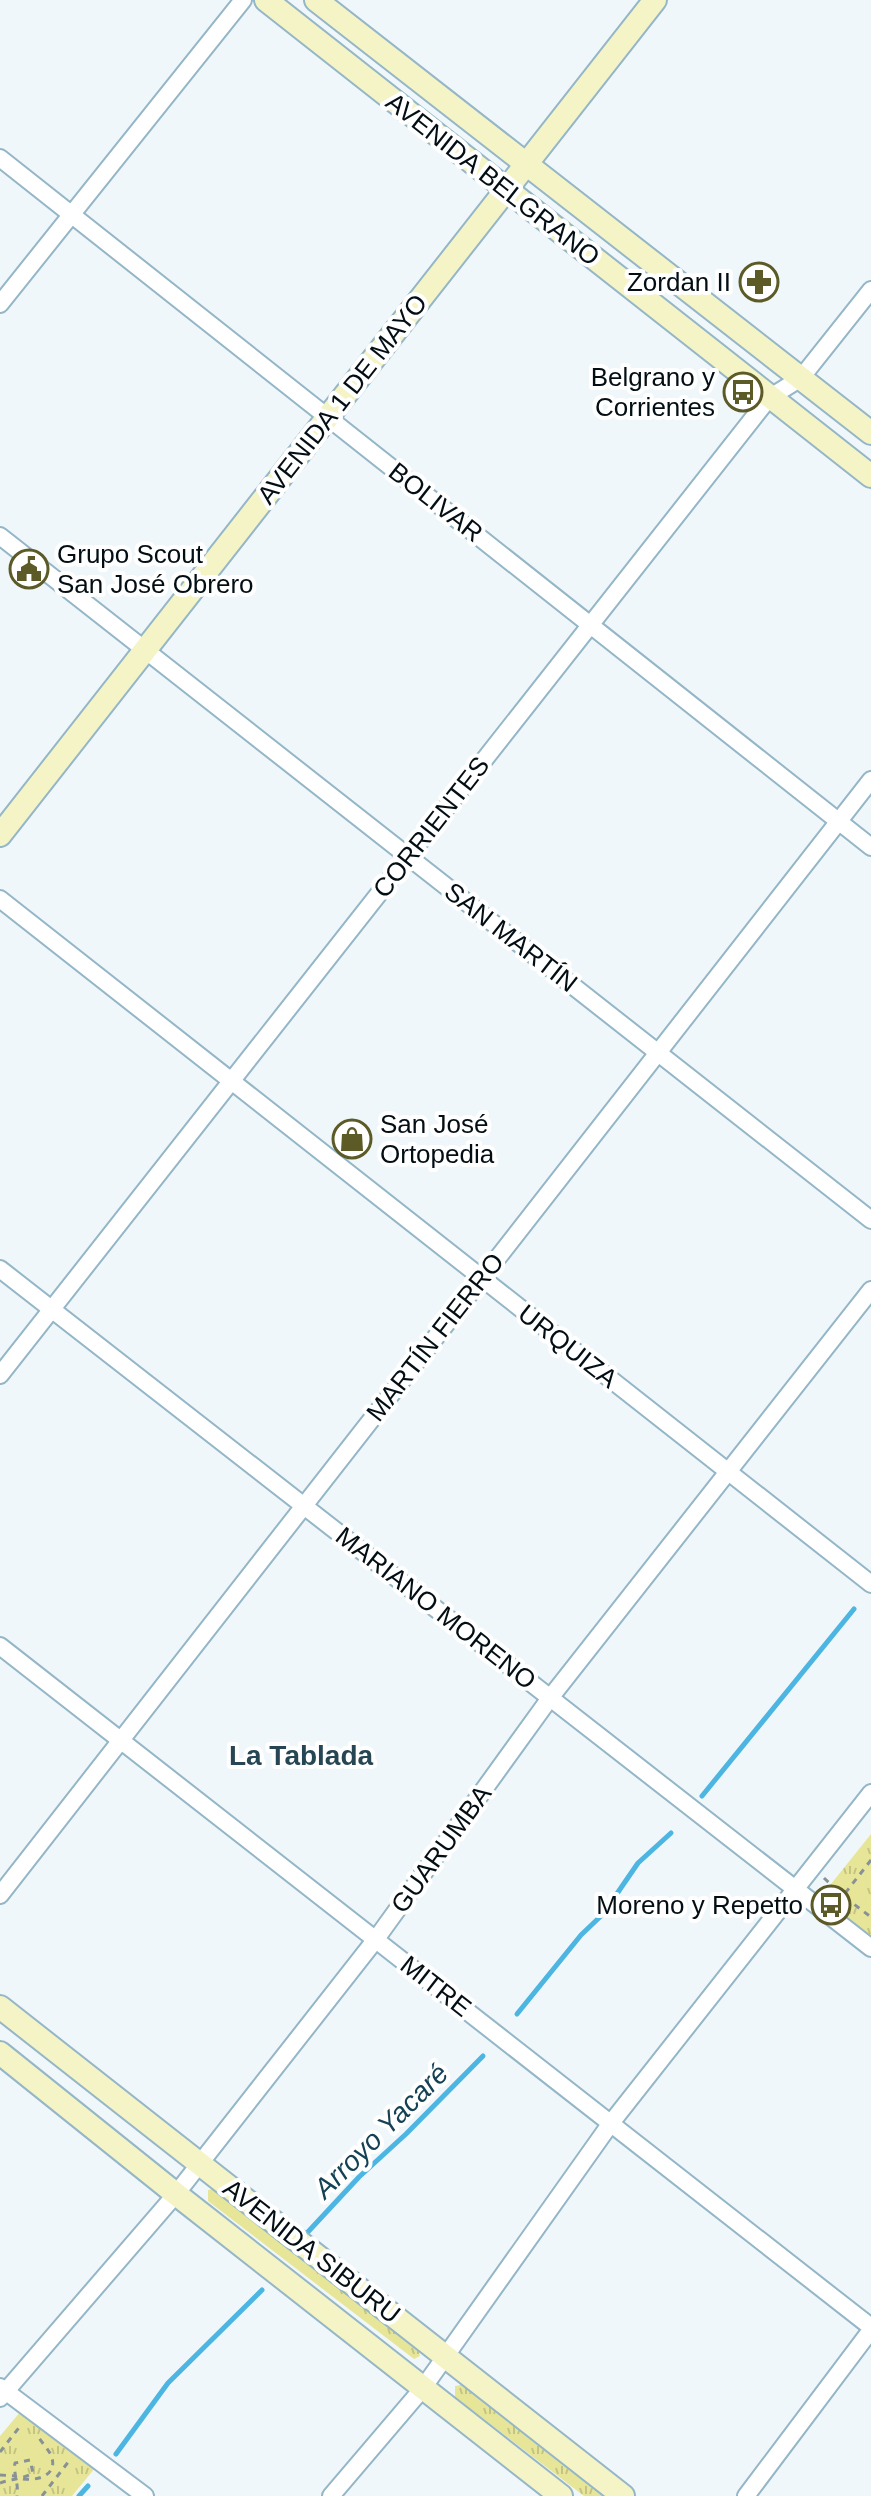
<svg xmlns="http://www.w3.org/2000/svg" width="871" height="2496" font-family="Helvetica,sans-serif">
  <defs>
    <pattern id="park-tufts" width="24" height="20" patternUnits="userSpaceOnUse" patternTransform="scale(2)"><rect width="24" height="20" fill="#e7e698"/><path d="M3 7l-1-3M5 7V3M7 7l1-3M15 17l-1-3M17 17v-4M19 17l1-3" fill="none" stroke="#c4c482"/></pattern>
  </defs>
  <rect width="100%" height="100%" fill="#f0f7fa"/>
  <g fill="url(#park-tufts)">
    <path d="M871,1834V1939L828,1906L827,1889Z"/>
    <path d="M217,2188L418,2348L420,2356L414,2359L208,2201V2190Z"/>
    <path d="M465,2384L605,2496H584L455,2397V2386Z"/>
    <path d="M26,2405L100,2462L72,2496H0V2436Z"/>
  </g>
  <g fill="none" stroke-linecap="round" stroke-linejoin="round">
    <g stroke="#4cb5e2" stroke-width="5">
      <path d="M702,1796L854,1609"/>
      <path d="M517,2014L581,1935L603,1914L638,1863L671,1833"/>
      <path d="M306,2234L359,2177L406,2134L483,2056"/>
      <path d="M116,2454L168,2383L262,2290"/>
      <path d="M79,2496L88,2486"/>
    </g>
    <defs>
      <g id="street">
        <path d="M0,158L871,847"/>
        <path d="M0,304L243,0"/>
        <path d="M0,536L871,1220"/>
        <path d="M0,899L871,1584"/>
        <path d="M0,1269L871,1948"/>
        <path d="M0,1375L769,398L801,378L871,290"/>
        <path d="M0,1646L871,2327"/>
        <path d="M0,1895L871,780"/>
        <path d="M0,2387L145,2496"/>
        <path d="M0,2398L176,2194L376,1939L550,1698L871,1290"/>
        <path d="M331,2496L423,2388L611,2123L871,1793"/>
        <path d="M746,2496L871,2330"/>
      </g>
      <g id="secondary">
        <path d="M266,0L871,476"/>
        <path d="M316,0L871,433"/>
        <path d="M0,835L655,0"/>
        <path d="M0,2007L623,2496"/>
        <path d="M0,2053L176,2194L561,2496"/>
      </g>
    </defs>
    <use href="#street" stroke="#94b6c7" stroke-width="20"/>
    <use href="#secondary" stroke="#94b6c7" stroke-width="26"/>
    <g stroke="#889195" stroke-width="3" stroke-dasharray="6 6" stroke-linecap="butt">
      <path d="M871,1860L843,1896L871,1917"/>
      <path d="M824,1878L843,1896L839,1901"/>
      <path d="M0,2452L21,2425"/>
      <path d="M0,2475L16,2476"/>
      <path d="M23,2479C38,2481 59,2475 51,2455C48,2449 43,2444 39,2438"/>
      <path d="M0,2483C11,2479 23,2479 33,2473L30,2460L15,2463C13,2473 19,2484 17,2496"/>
      <path d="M42,2496L69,2461"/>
    </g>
    <use href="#street" stroke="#fff" stroke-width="16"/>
    <use href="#secondary" stroke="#f5f4c7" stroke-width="22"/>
  </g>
  <defs>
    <symbol id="pharmacy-ring" viewBox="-11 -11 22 22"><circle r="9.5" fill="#fff" stroke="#5c5b27" stroke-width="1.5"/><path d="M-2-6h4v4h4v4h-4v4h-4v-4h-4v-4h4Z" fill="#5c5b27"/></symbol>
    <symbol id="bus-ring" viewBox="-11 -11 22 22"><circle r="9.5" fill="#fff" stroke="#5c5b27" stroke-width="1.5"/><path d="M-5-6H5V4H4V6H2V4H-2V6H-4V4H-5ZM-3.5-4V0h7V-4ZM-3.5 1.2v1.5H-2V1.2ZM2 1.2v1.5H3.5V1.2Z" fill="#5c5b27"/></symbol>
    <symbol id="civic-ring" viewBox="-11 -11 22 22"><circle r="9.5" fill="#fff" stroke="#5c5b27" stroke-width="1.5"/><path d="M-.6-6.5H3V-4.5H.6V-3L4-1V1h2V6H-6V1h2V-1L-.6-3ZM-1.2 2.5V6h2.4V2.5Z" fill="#5c5b27"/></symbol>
    <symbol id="shop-ring" viewBox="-11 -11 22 22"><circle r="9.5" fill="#fff" stroke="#5c5b27" stroke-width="1.5"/><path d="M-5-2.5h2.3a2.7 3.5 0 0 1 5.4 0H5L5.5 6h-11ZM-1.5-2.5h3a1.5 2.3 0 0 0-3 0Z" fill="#5c5b27"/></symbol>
  </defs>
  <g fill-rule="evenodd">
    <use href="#pharmacy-ring" x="737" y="260" width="44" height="44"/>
    <use href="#bus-ring" x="721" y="370" width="44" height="44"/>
    <use href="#civic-ring" x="7" y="547" width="44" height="44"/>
    <use href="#shop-ring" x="330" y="1117" width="44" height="44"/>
    <use href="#bus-ring" x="809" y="1883" width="44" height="44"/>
  </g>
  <g text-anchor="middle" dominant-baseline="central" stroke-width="8" stroke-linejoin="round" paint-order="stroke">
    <g font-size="26" fill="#030e14" stroke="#fff">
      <text transform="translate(493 179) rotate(38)">AVENIDA BELGRANO</text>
      <text transform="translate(342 399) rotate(-52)">AVENIDA 1 DE MAYO</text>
      <text transform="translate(436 502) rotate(38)">BOLIVAR</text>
      <text transform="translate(431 827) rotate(-52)">CORRIENTES</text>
      <text transform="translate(511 937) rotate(38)">SAN MARTÍN</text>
      <text transform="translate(435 1337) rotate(-52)">MARTÍN FIERRO</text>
      <text transform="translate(568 1346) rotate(38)">URQUIZA</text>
      <text transform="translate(436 1608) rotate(38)">MARIANO MORENO</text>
      <text transform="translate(441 1849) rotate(-54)">GUARUMBA</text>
      <text transform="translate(436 1986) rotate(38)">MITRE</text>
      <text transform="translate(312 2251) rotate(38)">AVENIDA SIBURU</text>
    </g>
    <g font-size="26" fill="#030e14" stroke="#fff" text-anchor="end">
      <text x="731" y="282">Zordan II</text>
      <text x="715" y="377">Belgrano y<tspan x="715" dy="30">Corrientes</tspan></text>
      <text x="57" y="554" text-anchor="start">Grupo Scout<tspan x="57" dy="30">San José Obrero</tspan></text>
      <text x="380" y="1124" text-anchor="start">San José<tspan x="380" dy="30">Ortopedia</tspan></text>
      <text x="803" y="1905">Moreno y Repetto</text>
    </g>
    <g font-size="28" font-weight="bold" fill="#264654" stroke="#fff">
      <text x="301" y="1755">La Tablada</text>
    </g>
    <g font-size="28" font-style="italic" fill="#154154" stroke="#fff">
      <text transform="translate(381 2131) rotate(-45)">Arroyo Yacaré</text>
    </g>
  </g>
</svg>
